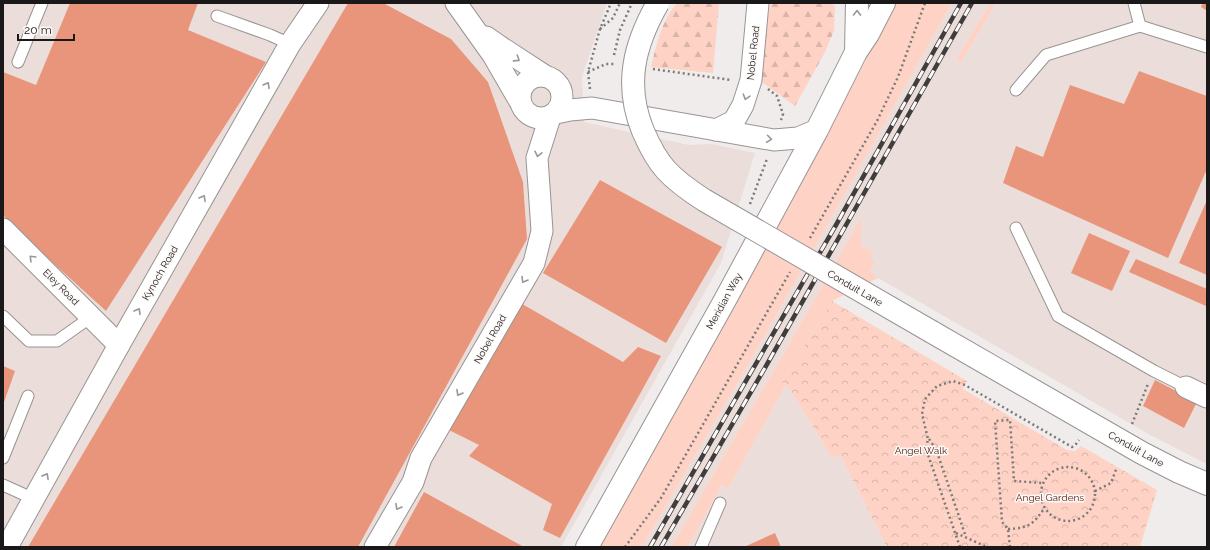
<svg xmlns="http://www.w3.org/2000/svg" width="1210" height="550" font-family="Raleway,sans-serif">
  <defs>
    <pattern id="forest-firs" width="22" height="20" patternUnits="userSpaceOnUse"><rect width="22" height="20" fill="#fed3c5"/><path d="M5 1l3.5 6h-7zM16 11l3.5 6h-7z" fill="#d9b4a8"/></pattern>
    <pattern id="park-crowns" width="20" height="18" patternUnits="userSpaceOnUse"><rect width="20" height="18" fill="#fed3c5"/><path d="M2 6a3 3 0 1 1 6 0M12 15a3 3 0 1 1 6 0" fill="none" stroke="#d9b4a8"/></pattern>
  </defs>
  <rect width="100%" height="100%" fill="#f0eceb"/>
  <g fill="#ebdeda">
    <path d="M3,3H607L582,77L584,122L689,145L712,144L755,153L721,263L561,547H3Z"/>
    <path d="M952,3H990L956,60L961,63L996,3H1207V464L1152,436L878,278L870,271V258L861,245V218L782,356L671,547H642L760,344Z"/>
    <path d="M786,385L790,389L832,458L840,455L887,547H688L722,485L728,489Z"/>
  </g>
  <g fill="#fed3c5">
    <path d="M896,3H952L760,344L642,547H598L801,183Z"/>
    <path d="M990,3H996L961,63L956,60Z"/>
    <path d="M861,218V245L873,252L870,258L875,261L870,271L878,278L832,301L782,382L786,385L728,489L722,485L688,547H671L782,356Z"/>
  </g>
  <g fill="url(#forest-firs)">
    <path d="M677,3H719L713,73L651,67C656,45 662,20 677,3Z"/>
    <path d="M771,3H833L835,7L834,31L824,54L795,106L759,80L763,37Z"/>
  </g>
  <path fill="url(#park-crowns)" d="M832,301L967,381L963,389L1067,450L1075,451L1081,446L1157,490L1140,547H887L840,455L832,458L790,389L782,382Z"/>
  <g fill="#e9957b">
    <path d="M70,3H198L188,30L266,62L106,311L41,252L3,215V72L36,85Z"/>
    <path d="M348,3H383L451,39L488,82L523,182L527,239L358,547H28Z"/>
    <path d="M1203,3H1207V11L1201,7Z"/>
    <path d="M1139,71L1207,96V169L1168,258L1003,183L1016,146L1043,157L1070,85L1124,104Z"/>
    <path d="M600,180L722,247L666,343L543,273Z"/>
    <path d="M1207,200V275L1179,263Z"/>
    <path d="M1089,233L1130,251L1112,291L1071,273Z"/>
    <path d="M1136,259L1207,289L1206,306L1129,272Z"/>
    <path d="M517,301L623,362L638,347L661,356L560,538L543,530L552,504L469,456L479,445L447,429Z"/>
    <path d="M3,366L15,371L3,405Z"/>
    <path d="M1155,380L1197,402L1184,428L1143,406Z"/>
    <path d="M424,492L524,547H394Z"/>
    <path d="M775,533L781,547H744Z"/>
  </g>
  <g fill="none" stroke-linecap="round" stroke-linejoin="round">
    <defs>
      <g id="service">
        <path d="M1134,3L1140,26"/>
        <path d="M217,16L270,35L290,44"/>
        <path d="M18,62L42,3"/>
        <path d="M1016,90L1046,55L1140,26L1207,47"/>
        <path d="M1016,228L1058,316L1154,371L1186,387"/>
        <path d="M3,316L29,341H57L91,317"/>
        <path d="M3,458L28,396"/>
        <path d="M3,485L34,499"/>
        <path d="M701,547L720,503"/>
      </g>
      <g id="minor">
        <path d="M456,3L493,55L519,100"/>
        <path d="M486,37L499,46L545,76"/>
        <circle cx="541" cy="97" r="21"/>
        <path d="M556,113L570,110L592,108L774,140L798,138L817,130"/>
        <path d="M716,130L734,121L743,105L751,80L758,3"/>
        <path d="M3,229L119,345"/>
        <path d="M1186,387L1207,397"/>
        <path d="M7,547L119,345L290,44L318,3"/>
        <path d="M375,547L413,482L421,458L534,263L542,231L537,158L550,117"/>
      </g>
      <g id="primary">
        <path d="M856,52L857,3"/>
        <path d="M932,332L1142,453L1179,472L1207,484"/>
        <path d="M587,547L725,300L817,130L856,52L868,34L884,3"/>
      </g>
    </defs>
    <use href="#service" stroke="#989493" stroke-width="13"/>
    <use href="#minor" stroke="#989493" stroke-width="23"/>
    <use href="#primary" stroke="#989493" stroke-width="24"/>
    <g stroke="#7c7979" stroke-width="2.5" stroke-dasharray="2 3" stroke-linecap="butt">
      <path d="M600,29L613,18L620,3"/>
      <path d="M653,69L731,80"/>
      <path d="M588,72L606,64H614"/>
      <path d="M590,89L588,72L600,29L611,3"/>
      <path d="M768,89L777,96L783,114L781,120"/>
      <path d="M750,204L767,159"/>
      <path d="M810,238L877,121L898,77L925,3"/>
      <path d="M1132,424L1148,384"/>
      <path d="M929,439L936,449L966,537"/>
      <circle cx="1068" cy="494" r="27"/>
      <path d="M1095,491L1111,483L1117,467"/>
      <path d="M1008,529C1029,528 1032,525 1044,509"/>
      <path d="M956,533L987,547"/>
      <path d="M625,547L661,498L790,272"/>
      <path d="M960,547L926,449L928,439L922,414L925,399L937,386L953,381L965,385L1072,447L1076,444L1079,440"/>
      <path d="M1010,547L1008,529L1002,522L995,421L1010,420L1014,481L1042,483"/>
    </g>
    <use href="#service" stroke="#fff" stroke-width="11"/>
    <use href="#minor" stroke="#fff" stroke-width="21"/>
    <use href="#primary" stroke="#fff" stroke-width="22"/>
    <defs>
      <g id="rail">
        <path d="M650,547L836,225L961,3"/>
        <path d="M661,547L766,366L972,3"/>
      </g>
    </defs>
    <use href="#rail" stroke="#403d3d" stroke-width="4.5"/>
    <use href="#rail" stroke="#fdf9f8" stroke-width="3" stroke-dasharray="9" stroke-linecap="butt"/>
    <defs>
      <path id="primary-bridge" d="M658,3C634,45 624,85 643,131C649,145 656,159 666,170C677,182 690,191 704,200L932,332"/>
    </defs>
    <use href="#primary-bridge" stroke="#989493" stroke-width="24" stroke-linecap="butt"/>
    <path stroke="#7c7979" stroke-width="2.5" stroke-dasharray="2 3" stroke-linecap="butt" d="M614,55L620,30L632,3"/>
    <use href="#primary-bridge" stroke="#fff" stroke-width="22"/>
  </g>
  <defs><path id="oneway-chevron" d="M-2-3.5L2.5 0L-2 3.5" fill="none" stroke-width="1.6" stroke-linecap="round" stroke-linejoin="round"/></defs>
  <g stroke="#989797">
    <use href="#oneway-chevron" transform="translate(857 13) rotate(-89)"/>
    <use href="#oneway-chevron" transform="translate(517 59) rotate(33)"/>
    <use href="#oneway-chevron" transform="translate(267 85) rotate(-60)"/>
    <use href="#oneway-chevron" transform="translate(746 97) rotate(108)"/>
    <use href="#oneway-chevron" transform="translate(769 139) rotate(8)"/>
    <use href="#oneway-chevron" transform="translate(538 154) rotate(103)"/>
    <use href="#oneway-chevron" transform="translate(203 198) rotate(-60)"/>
    <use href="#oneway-chevron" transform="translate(32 258) rotate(-135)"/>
    <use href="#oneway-chevron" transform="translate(524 280) rotate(120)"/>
    <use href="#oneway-chevron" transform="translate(138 311) rotate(-60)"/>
    <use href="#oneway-chevron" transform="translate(459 393) rotate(120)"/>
    <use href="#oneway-chevron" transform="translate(46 476) rotate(-61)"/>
    <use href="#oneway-chevron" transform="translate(398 507) rotate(120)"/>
  </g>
  <g text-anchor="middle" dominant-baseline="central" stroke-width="3" stroke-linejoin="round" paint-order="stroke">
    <g font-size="10" fill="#1a1818" stroke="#fdf9f8">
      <text transform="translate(753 53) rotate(-84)">Nobel Road</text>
      <text transform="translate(160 273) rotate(-60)">Kynoch Road</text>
      <text transform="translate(61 287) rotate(45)">Eley Road</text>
      <text transform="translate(855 288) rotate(30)">Conduit Lane</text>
      <text transform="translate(724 301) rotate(-61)">Meridian Way</text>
      <text transform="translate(490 339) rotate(-60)">Nobel Road</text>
      <text transform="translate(1136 449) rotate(29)">Conduit Lane</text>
    </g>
    <g font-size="10" fill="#531f0d" stroke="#fdf9f8">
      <text x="921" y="450">Angel Walk</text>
      <text x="1050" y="497">Angel Gardens</text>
    </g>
  </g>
  <rect width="1210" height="550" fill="none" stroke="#1a1818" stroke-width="8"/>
  <path d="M18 34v6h56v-6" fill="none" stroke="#1a1818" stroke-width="2"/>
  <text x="24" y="34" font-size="12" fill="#1a1818" stroke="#fdf9f8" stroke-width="3" paint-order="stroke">20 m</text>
</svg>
